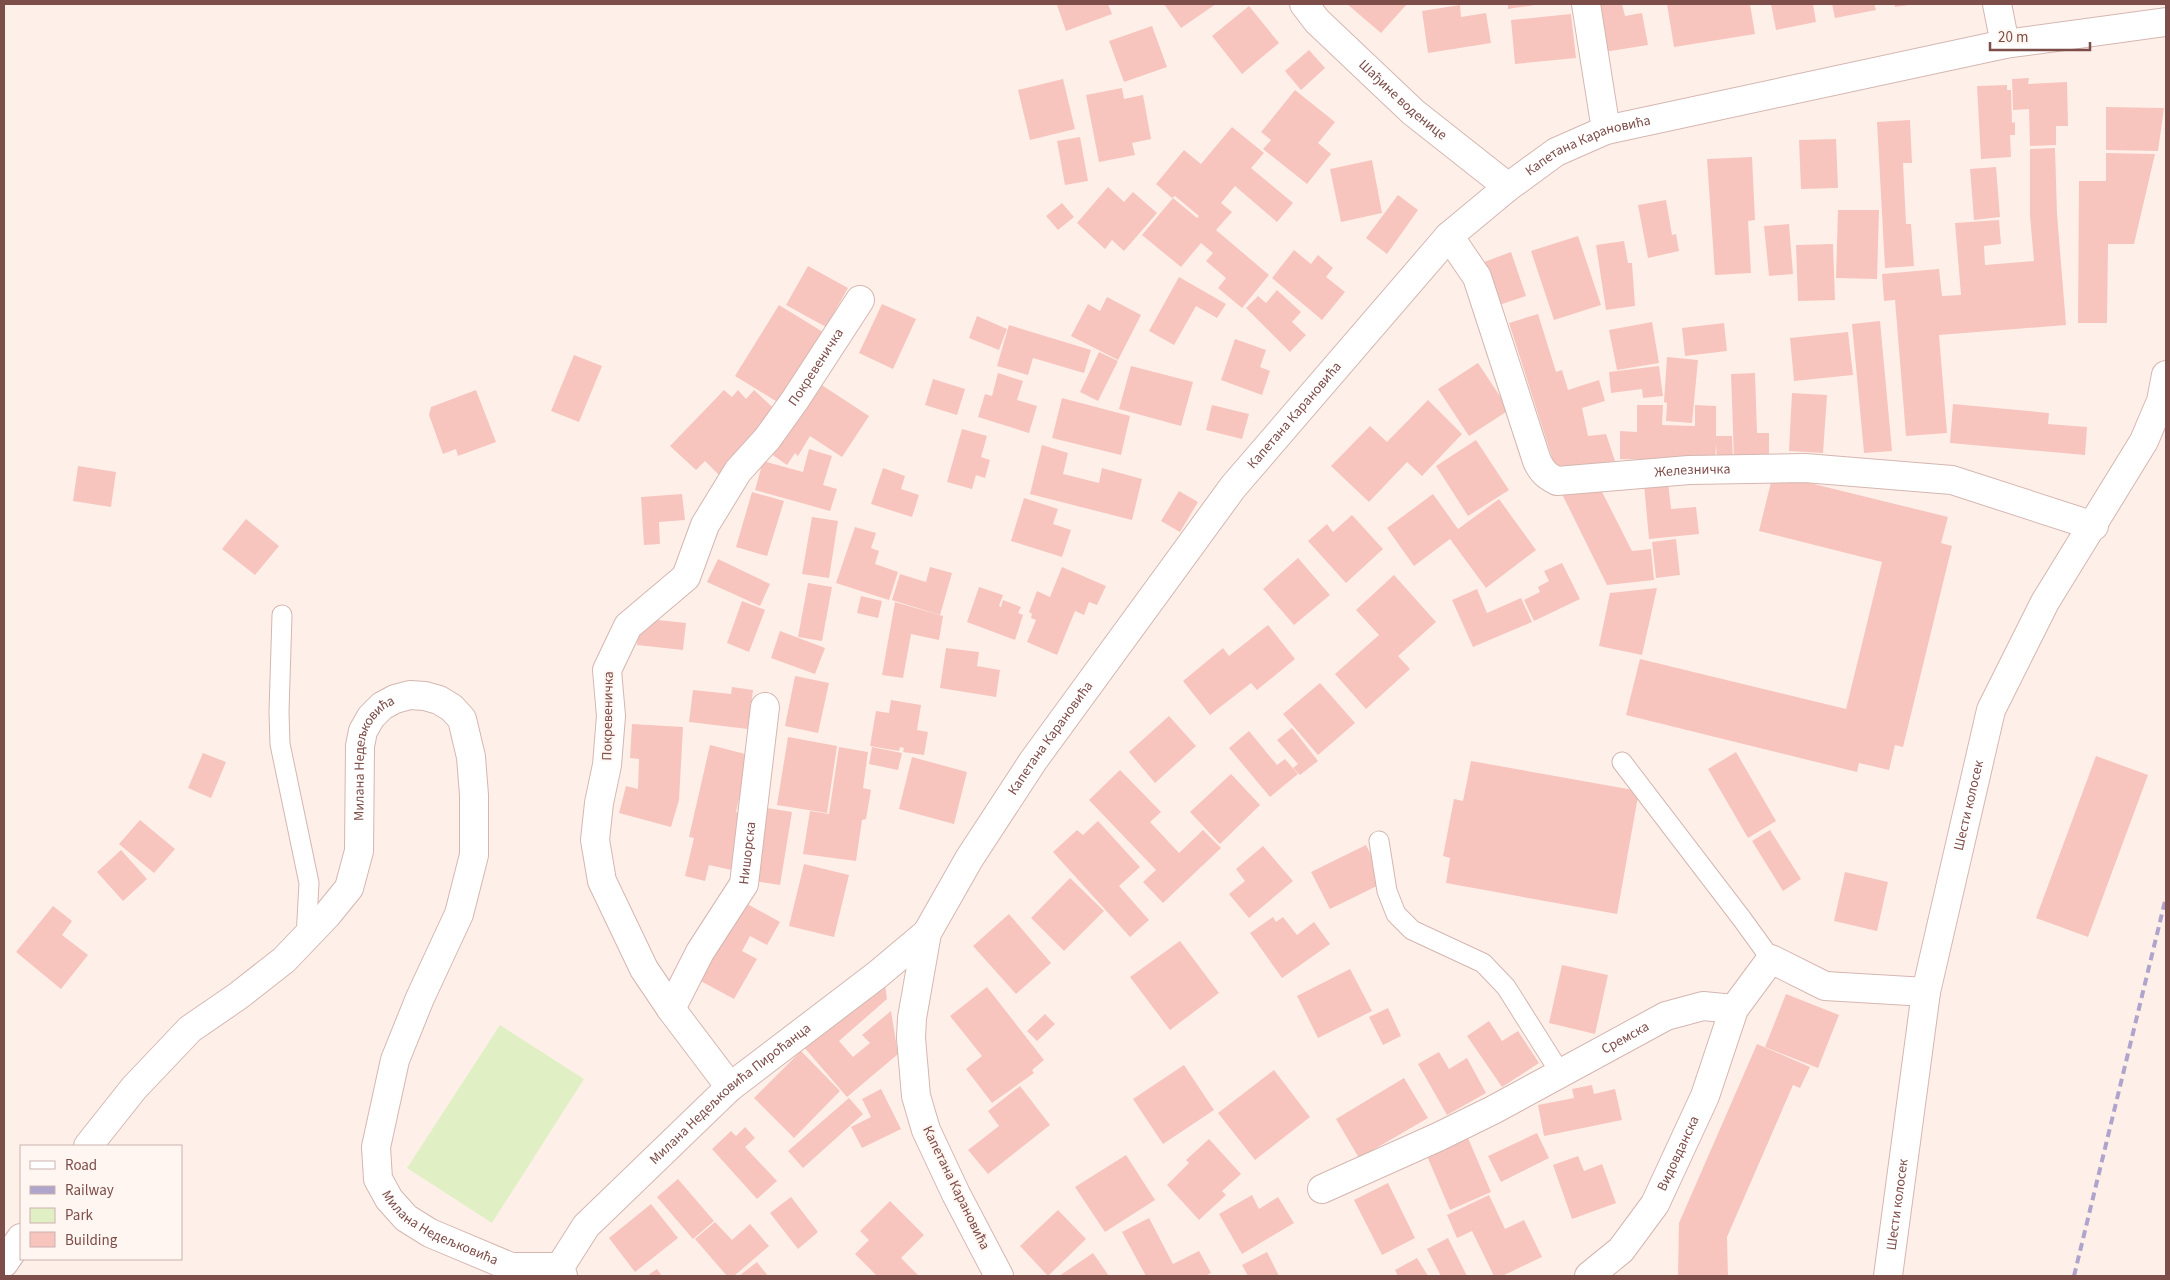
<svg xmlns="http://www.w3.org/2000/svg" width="2170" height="1280" font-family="'Source Sans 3',sans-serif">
  <rect width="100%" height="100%" fill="#fef0e9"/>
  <path fill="#e1efc5" d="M500,1025L584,1079L492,1223L407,1168Z"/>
  <g fill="#f7c5be">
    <path d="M1060,4H1108L1112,14L1066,31L1057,5Z"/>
    <path d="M1164,4H1216L1181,28Z"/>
    <path d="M1347,4H1407L1381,33Z"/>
    <path d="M1508,4H1535V5L1508,9Z"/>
    <path d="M1589,4H1622L1625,16L1642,13L1648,45L1598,53Z"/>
    <path d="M1667,4H1750L1755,34L1674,47Z"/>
    <path d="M1771,4H1813L1816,22L1776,30Z"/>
    <path d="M1832,4H1874L1876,10L1835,18Z"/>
    <path d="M1894,4H1909V5L1895,7Z"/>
    <path d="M1460,5L1461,17L1486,13L1491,43L1428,53L1422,11Z"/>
    <path d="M1249,6L1279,43L1242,74L1212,36Z"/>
    <path d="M1571,14L1576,58L1515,64L1511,20Z"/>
    <path d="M1152,26L1167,67L1124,82L1109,41Z"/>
    <path d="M1309,50L1325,68L1301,90L1285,71Z"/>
    <path d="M2029,78L2028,84L2067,82L2068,126H2056V145L2030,146L2029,109L2013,110L2012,79Z"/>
    <path d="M1063,79L1075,129L1030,140L1018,90Z"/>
    <path d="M2007,85V90H2011L2012,123L2015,122V135H2010L2011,157L1981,159L1977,86Z"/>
    <path d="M1122,88L1124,99L1143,95L1151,139L1132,143L1135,155L1099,162L1086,95Z"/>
    <path d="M1295,90L1335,122L1318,143L1331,154L1307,184L1263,149L1271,140L1261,132Z"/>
    <path d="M2106,107L2164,108L2158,151L2106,150Z"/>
    <path d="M1910,120L1912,163H1903L1906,224H1911L1914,266L1885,268L1877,122Z"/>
    <path d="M1232,127L1264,153L1251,168L1293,203L1277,222L1235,186L1221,203L1232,212L1216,230L1269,275L1242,308L1218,288L1226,278L1206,261L1213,253L1201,243L1181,267L1142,235L1173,198L1197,218L1199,216L1175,196L1172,198L1156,184L1184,150L1201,164Z"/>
    <path d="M1080,137L1088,181L1065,185L1057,141Z"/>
    <path d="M1836,139L1838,188L1801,189L1799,140Z"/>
    <path d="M2055,148L2057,214L2066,325L1939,335L1947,433L1906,436L1895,300L1884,301L1882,274L1939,269L1942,296L1961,295L1955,223L1999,220L2001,244L1984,246L1985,265L2034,261L2030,216V149Z"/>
    <path d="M2106,153L2155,154L2134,244H2108L2107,323H2078L2079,181H2106Z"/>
    <path d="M1752,157L1755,220L1748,221L1751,273L1715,275L1707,159Z"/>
    <path d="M1372,160L1382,213L1341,222L1330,169Z"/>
    <path d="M1996,167L2000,217L1974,220L1970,169Z"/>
    <path d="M1108,187L1124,202L1133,192L1157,213L1124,251L1112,240L1105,249L1077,223Z"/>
    <path d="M1398,195L1418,210L1387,254L1366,238Z"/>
    <path d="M1666,200L1672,235L1676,234L1679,251L1648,258L1638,205Z"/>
    <path d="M1062,203L1074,217L1058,230L1046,216Z"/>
    <path d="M1838,210H1879L1877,279L1836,278Z"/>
    <path d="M1789,224L1793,274L1769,276L1764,226Z"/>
    <path d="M1578,236L1601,305L1554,320L1531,251Z"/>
    <path d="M1624,241L1628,263H1632L1635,306L1606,310L1596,245Z"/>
    <path d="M1833,244L1835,300L1798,301L1796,245Z"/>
    <path d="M1294,250L1311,264L1318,255L1333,268L1326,277L1345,292L1322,320L1272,278Z"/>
    <path d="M1511,252L1526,296L1499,305L1484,262Z"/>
    <path d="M808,266L848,288L826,327L786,305Z"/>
    <path d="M1179,277L1226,304L1217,318L1196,306L1174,345L1149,331Z"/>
    <path d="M1277,290L1301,312L1292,322L1306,335L1290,352L1246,308L1258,296L1266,303Z"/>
    <path d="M1107,297L1141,315L1118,360L1071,336L1088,304L1100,311Z"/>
    <path d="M882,304L916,319L893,369L859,353Z"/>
    <path d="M779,305L823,332L779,403L735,376Z"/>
    <path d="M1538,314L1556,372L1562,370L1568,390L1599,380L1605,401L1582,408L1588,436L1606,434L1615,461L1556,470L1509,323Z"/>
    <path d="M977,316L1007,329L999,350L969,338Z"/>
    <path d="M1880,321L1892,451L1864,453L1852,324Z"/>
    <path d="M1652,322L1659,363L1617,370L1609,330Z"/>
    <path d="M1724,323L1727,351L1685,356L1682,328Z"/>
    <path d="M1009,325L1091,350L1084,373L1033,358L1028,375L997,366Z"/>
    <path d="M1848,332L1853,375L1794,381L1790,338Z"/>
    <path d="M1235,339L1266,350L1260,367L1270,371L1262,395L1221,380Z"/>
    <path d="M1099,352L1118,361L1098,401L1080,392Z"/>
    <path d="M574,355L602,366L579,422L551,411Z"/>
    <path d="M1667,357L1698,360L1692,423L1666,421L1667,403L1664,402Z"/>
    <path d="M1478,363L1509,410L1469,436L1438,389Z"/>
    <path d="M1131,366L1193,382L1181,426L1119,409Z"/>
    <path d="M1659,366L1663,396L1643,398L1642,389L1611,393L1609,372Z"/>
    <path d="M998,373L1023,381L1017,400L1037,406L1029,433L978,417L985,394L992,396Z"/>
    <path d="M1755,373L1757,433H1769V458L1734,459L1731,374Z"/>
    <path d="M933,379L965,389L957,415L925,405Z"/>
    <path d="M814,380L869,416L842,457L810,436L798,456L795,453L787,465L767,451Z"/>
    <path d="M476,390L496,442L458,456L456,449L443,454L429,415L431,407Z"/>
    <path d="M724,390L732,397L738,390L746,399L754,390L781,415L725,481L705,461L696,470L670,446Z"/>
    <path d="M1792,393L1827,395L1823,453L1789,451Z"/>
    <path d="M1062,398L1130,416L1121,455L1052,438Z"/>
    <path d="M1428,400L1462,434L1422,476L1407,462L1369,502L1331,466L1370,426L1387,442Z"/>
    <path d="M1953,404L2049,413L2048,424L2087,427L2085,455L1950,443Z"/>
    <path d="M1212,405L1249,414L1242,439L1206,430Z"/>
    <path d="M1637,405H1663L1662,425L1695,426V405L1716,406V436H1732L1733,459L1717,460L1716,444L1715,461L1620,459V431L1637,432Z"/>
    <path d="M962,429L987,436L981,457L990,460L985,478L976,475L972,489L947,482Z"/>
    <path d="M1476,440L1509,490L1468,516L1436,466Z"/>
    <path d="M1042,445L1068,453L1063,474L1099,483L1102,468L1142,479L1132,520L1030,494Z"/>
    <path d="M809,449L832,456L823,485L837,489L830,511L755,490L763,461L803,472Z"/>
    <path d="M78,466L116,472L111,507L73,501Z"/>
    <path d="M883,468L905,476L901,489L919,495L912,517L871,504Z"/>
    <path d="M1773,474L1948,517L1941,543L1952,546L1903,747L1895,745L1889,770L1859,763L1857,772L1626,715L1640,659L1846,709L1882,562L1759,531Z"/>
    <path d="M1668,482L1671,509L1696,507L1699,534L1649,539L1644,484Z"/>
    <path d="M1598,484L1632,551L1651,549L1654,580L1607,585L1560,490Z"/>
    <path d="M1179,491L1198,502L1180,532L1161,521Z"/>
    <path d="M752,492L784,501L767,556L736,547Z"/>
    <path d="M682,494L685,520L659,522L660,544L644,545L641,497Z"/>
    <path d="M1433,494L1458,529L1499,499L1536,550L1486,588L1450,539L1414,566L1387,528Z"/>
    <path d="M1024,498L1058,509L1053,524L1071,530L1062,557L1011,541Z"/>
    <path d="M1352,515L1383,549L1346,583L1308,541L1327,524L1333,532Z"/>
    <path d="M812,517L838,521L829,578L802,574Z"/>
    <path d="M246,519L279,546L255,575L222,549Z"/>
    <path d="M855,527L876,533L871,548L879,551L875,564L898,572L889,600L836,583Z"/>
    <path d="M1676,539L1680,575L1656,578L1652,542Z"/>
    <path d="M1298,558L1330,595L1294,625L1263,589Z"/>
    <path d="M718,559L770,584L760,606L707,582Z"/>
    <path d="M1562,563L1580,599L1534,621L1524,600L1540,592L1538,587L1549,581L1544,571Z"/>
    <path d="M930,567L952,573L940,615L892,600L900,574L926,582Z"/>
    <path d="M1062,567L1106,586L1097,605L1089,602L1084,615L1075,611L1057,655L1027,642L1036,620L1031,618L1032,614L1029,612L1037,591L1050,597Z"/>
    <path d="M1394,575L1436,622L1398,656L1410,669L1366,709L1335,674L1379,635L1356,610Z"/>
    <path d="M808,583L832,587L822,641L798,637Z"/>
    <path d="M979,587L1003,595L999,606L1001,607L1003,600L1021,607L1018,613L1023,615L1015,640L967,622Z"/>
    <path d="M1657,588L1642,655L1599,646L1610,593Z"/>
    <path d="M1477,589L1487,613L1521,598L1532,622L1473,647L1452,600Z"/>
    <path d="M861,596L882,601L878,618L857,613Z"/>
    <path d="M742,601L765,610L749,652L727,643Z"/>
    <path d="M895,602L943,616L939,640L911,634L903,678L882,675Z"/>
    <path d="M639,618L686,623L683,650L637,645Z"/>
    <path d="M1268,625L1295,659L1257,690L1251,683L1210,715L1183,681L1223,648L1229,656Z"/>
    <path d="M780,631L825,648L815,674L771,658Z"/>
    <path d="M946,648L979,652L977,666L1000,670L996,697L940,688Z"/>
    <path d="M795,676L829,683L818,733L785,726Z"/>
    <path d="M1320,683L1355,723L1318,755L1283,714Z"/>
    <path d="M732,687L753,690L748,729L689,722L693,690L731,694Z"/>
    <path d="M891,700L921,705L917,730L928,732L924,755L903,752L904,748L900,747L899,751L870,746L876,711L889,713Z"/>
    <path d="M1169,716L1196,746L1155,783L1129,752Z"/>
    <path d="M632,724L683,727L679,800L671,827L619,813L626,786L638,789L639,759L630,758Z"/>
    <path d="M1292,728L1318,761L1300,775L1293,768L1298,764L1277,740Z"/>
    <path d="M1249,731L1277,765L1285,759L1298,774L1270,797L1229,748Z"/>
    <path d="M788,737L837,746L827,813L777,805Z"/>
    <path d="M710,745L749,755L736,812L749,815L736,871L709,865L705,881L685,876L694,838L689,837Z"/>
    <path d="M839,747L868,752L863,788L871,790L866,819L862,820L856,861L803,854L810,811L829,814Z"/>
    <path d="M872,747L902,753L898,770L869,764Z"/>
    <path d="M1736,752L1776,821L1748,838L1708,769Z"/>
    <path d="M203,753L226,762L211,798L188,788Z"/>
    <path d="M2096,756L2148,775L2088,937L2036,918Z"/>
    <path d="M912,757L967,772L954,824L899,809Z"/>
    <path d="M1471,761L1639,791L1617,914L1446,883L1450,858L1443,856L1454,799L1463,801Z"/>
    <path d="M1120,770L1161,812L1150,822L1179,853L1203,830L1221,848L1163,903L1143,882L1156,870L1089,800Z"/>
    <path d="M1231,774L1260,805L1220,844L1190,812Z"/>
    <path d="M767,808L792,812L780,885L754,881Z"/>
    <path d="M140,820L175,849L154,873L119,844Z"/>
    <path d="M1098,821L1140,867L1119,886L1149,920L1130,937L1053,852L1077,830L1083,835Z"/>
    <path d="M1770,830L1801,879L1783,891L1752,841Z"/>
    <path d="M1366,845L1385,882L1330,909L1311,872Z"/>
    <path d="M1263,846L1293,881L1249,918L1229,894L1245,881L1236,869Z"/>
    <path d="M121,850L147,879L123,901L97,872Z"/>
    <path d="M804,864L849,875L834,937L789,926Z"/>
    <path d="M1845,872L1888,882L1877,931L1834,921Z"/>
    <path d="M1070,878L1104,911L1064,951L1031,918Z"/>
    <path d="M740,900L780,922L767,945L750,936L742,951L757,959L734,999L697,979Z"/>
    <path d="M53,906L72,921L62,935L88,955L61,989L16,952Z"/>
    <path d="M1009,914L1051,963L1016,994L973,946Z"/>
    <path d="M1273,917L1276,922L1283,917L1297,935L1314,922L1330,944L1282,978L1250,933Z"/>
    <path d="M1180,941L1219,993L1170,1030L1130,977Z"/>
    <path d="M1562,965L1608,975L1595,1034L1549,1023Z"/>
    <path d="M1350,969L1372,1011L1318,1038L1297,996Z"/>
    <path d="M884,977L887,999L839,1041L853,1057L870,1043L862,1035L891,1011L898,1054L847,1097L803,1046Z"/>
    <path d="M987,987L1044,1060L1032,1070L1034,1073L992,1103L966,1069L982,1056L950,1016Z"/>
    <path d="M1786,994L1839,1015L1818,1068L1765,1047Z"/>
    <path d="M1388,1008L1401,1036L1383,1045L1369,1017Z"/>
    <path d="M1045,1014L1055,1024L1037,1041L1027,1031Z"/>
    <path d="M1489,1021L1502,1041L1518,1031L1539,1063L1502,1087L1467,1036Z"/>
    <path d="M1757,1044L1810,1067L1800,1088L1793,1085L1727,1237L1728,1276H1678L1679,1223Z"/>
    <path d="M801,1051L840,1091L794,1138L754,1098Z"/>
    <path d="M1439,1052L1449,1069L1467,1058L1486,1093L1447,1115L1418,1064Z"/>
    <path d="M1184,1065L1214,1110L1163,1144L1133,1099Z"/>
    <path d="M1274,1070L1310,1117L1255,1160L1218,1113Z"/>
    <path d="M1404,1078L1428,1118L1359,1158L1336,1119Z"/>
    <path d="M1592,1085L1594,1094L1615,1089L1622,1120L1544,1136L1538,1105L1574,1098L1572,1089Z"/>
    <path d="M1020,1086L1050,1125L988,1174L968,1150L999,1126L988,1111Z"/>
    <path d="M881,1089L901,1129L862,1148L851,1127L871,1117L862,1099Z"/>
    <path d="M849,1098L863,1114L803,1168L788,1151Z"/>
    <path d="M745,1127L755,1138L745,1147L777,1181L757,1199L712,1149L731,1131L736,1136Z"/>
    <path d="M1465,1131L1491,1192L1450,1210L1424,1149Z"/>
    <path d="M1537,1133L1549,1158L1501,1182L1488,1156Z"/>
    <path d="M1209,1139L1241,1174L1222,1191L1226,1195L1199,1220L1167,1185L1189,1163L1186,1160Z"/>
    <path d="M1126,1155L1155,1200L1105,1232L1075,1187Z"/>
    <path d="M1578,1156L1584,1171L1602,1164L1616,1203L1572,1219L1553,1165Z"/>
    <path d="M678,1179L714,1221L693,1239L657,1197Z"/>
    <path d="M1388,1183L1415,1238L1382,1255L1354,1200Z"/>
    <path d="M1252,1195L1259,1209L1278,1197L1294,1223L1242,1254L1219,1214Z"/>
    <path d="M1489,1195L1505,1229L1524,1220L1542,1257L1502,1276H1494L1472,1231L1457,1238L1447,1215Z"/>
    <path d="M791,1197L818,1232L798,1249L770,1213Z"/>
    <path d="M890,1201L924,1235L901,1258L919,1276H877L855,1254L869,1240L860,1231Z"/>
    <path d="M651,1204L678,1238L635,1272L609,1238Z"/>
    <path d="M1058,1210L1086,1239L1048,1276L1020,1246Z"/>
    <path d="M1149,1218L1173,1264L1199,1251L1211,1273L1205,1276H1146L1122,1232Z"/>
    <path d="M715,1222L732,1240L750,1224L769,1246L734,1276H727L695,1239Z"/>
    <path d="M1448,1238L1467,1276H1441L1427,1249Z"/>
    <path d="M1267,1252L1279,1276H1248L1242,1265Z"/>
    <path d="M1093,1253L1109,1276H1059L1065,1272Z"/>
    <path d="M1417,1258L1428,1276H1398L1395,1270Z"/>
    <path d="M757,1262L768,1276H739Z"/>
    <path d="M657,1269L662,1276H647Z"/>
  </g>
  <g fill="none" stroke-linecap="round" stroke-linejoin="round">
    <defs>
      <g id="service">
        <path d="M282,615L279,712L280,744L309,883L306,937"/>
        <path d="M1622,762L1742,919L1771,959"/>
        <path d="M1379,841L1387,891L1396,914L1412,930L1483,963L1506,987L1561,1074"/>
      </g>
      <g id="minor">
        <path id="s1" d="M1304,4L1317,21L1413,112L1508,187"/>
        <path d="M1586,4L1606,130"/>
        <path d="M1997,4L2005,44"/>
        <path id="s2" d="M1449,236L1477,277L1537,461C1542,472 1547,476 1557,481L1689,470L1805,468L1952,480L2094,526"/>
        <path id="s3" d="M671,1009L700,952L744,884L765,707"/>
        <path id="s4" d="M730,1087L671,1009L644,969L602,881L595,840L599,803L607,765L611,716L607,670L628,626L686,577L705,525L738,471L767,439L795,400L860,300"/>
        <path id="s5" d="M88,1146L134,1088L190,1029L238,996L284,960L327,915L349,888L359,851L360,746L363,731L371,717L382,706L395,699L410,695L425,696L439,700L452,708L462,719L471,757L474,795V855L459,914L420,998L395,1060L376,1147L378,1179L389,1199L406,1218L430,1233L511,1267H560"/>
        <path id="s6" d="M1322,1189L1438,1137L1493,1110L1666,1016L1703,1006L1734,1009"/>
        <path d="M4,1263L21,1238"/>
        <path id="s7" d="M563,1276L560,1267L586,1226L730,1087L877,975L927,933"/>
        <path id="s8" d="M999,1276L956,1194L926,1130L916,1096L911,1038L912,1018L927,933L969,859L1033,761L1233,487L1449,236L1508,187L1556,152L1606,130L2005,44L2166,22"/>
        <path id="s9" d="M1589,1276L1621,1250L1655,1204L1705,1096L1734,1009L1771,959L1825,986L1926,992"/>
        <path id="s10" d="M1888,1276L1926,992L1991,710L2045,602L2144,441L2161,401L2166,375"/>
      </g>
    </defs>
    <use href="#service" stroke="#d5b6b0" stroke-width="21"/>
    <use href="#minor" stroke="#d5b6b0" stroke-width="30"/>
    <use href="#service" stroke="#fff" stroke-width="19"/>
    <use href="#minor" stroke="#fff" stroke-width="28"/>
    <path stroke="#afa4cb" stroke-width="4" stroke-dasharray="8 5" stroke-linecap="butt" d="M2074,1276L2166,897"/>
  </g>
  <g text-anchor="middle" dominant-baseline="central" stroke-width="4" stroke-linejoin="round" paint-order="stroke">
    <g font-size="14" fill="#7d4d49" stroke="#fff6f1">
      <text stroke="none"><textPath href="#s1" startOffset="138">Шађине воденице</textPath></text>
      <text stroke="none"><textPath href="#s8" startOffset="1404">Капетана Карановића</textPath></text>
      <text stroke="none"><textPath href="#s4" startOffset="830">Покревеничка</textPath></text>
      <text stroke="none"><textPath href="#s8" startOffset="999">Капетана Карановића</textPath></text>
      <text stroke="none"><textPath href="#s2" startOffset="408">Железничка</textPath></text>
      <text transform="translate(608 716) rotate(-89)">Покревеничка</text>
      <text stroke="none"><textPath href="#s8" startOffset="594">Капетана Карановића</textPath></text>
      <text stroke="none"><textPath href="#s5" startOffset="505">Милана Недељковића</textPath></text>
      <text stroke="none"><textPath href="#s10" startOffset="478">Шести колосек</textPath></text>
      <text stroke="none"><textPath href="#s3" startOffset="176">Нишорска</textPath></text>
      <text stroke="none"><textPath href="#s6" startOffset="339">Сремска</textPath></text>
      <text stroke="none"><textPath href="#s7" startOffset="254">Милана Недељковића Пироћанца</textPath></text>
      <text stroke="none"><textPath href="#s9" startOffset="154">Видовданска</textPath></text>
      <text transform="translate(956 1188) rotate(64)">Капетана Карановића</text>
      <text stroke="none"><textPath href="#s10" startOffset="72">Шести колосек</textPath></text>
      <text stroke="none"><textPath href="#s5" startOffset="1210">Милана Недељковића</textPath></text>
    </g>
  </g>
  <rect width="2170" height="1280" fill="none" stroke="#7d4d49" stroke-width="10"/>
  <rect x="20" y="1145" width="162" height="115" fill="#fff6f1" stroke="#cbb2ae"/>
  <rect x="30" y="1161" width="25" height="8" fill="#ffffff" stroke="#cbb2ae"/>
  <text x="65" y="1170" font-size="15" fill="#7d4d49">Road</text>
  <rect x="30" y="1186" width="25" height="8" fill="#afa4cb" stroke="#cbb2ae"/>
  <text x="65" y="1195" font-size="15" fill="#7d4d49">Railway</text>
  <rect x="30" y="1208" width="25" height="15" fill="#e1efc5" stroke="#cbb2ae"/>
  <text x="65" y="1220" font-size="15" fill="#7d4d49">Park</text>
  <rect x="30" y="1232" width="25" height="15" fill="#f7c5be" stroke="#cbb2ae"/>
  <text x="65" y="1245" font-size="15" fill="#7d4d49">Building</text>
  <path d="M1990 42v8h100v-8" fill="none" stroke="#7d4d49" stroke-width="2.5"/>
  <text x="1998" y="42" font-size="15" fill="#7d4d49" stroke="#fff6f1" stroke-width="4" paint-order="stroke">20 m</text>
</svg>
